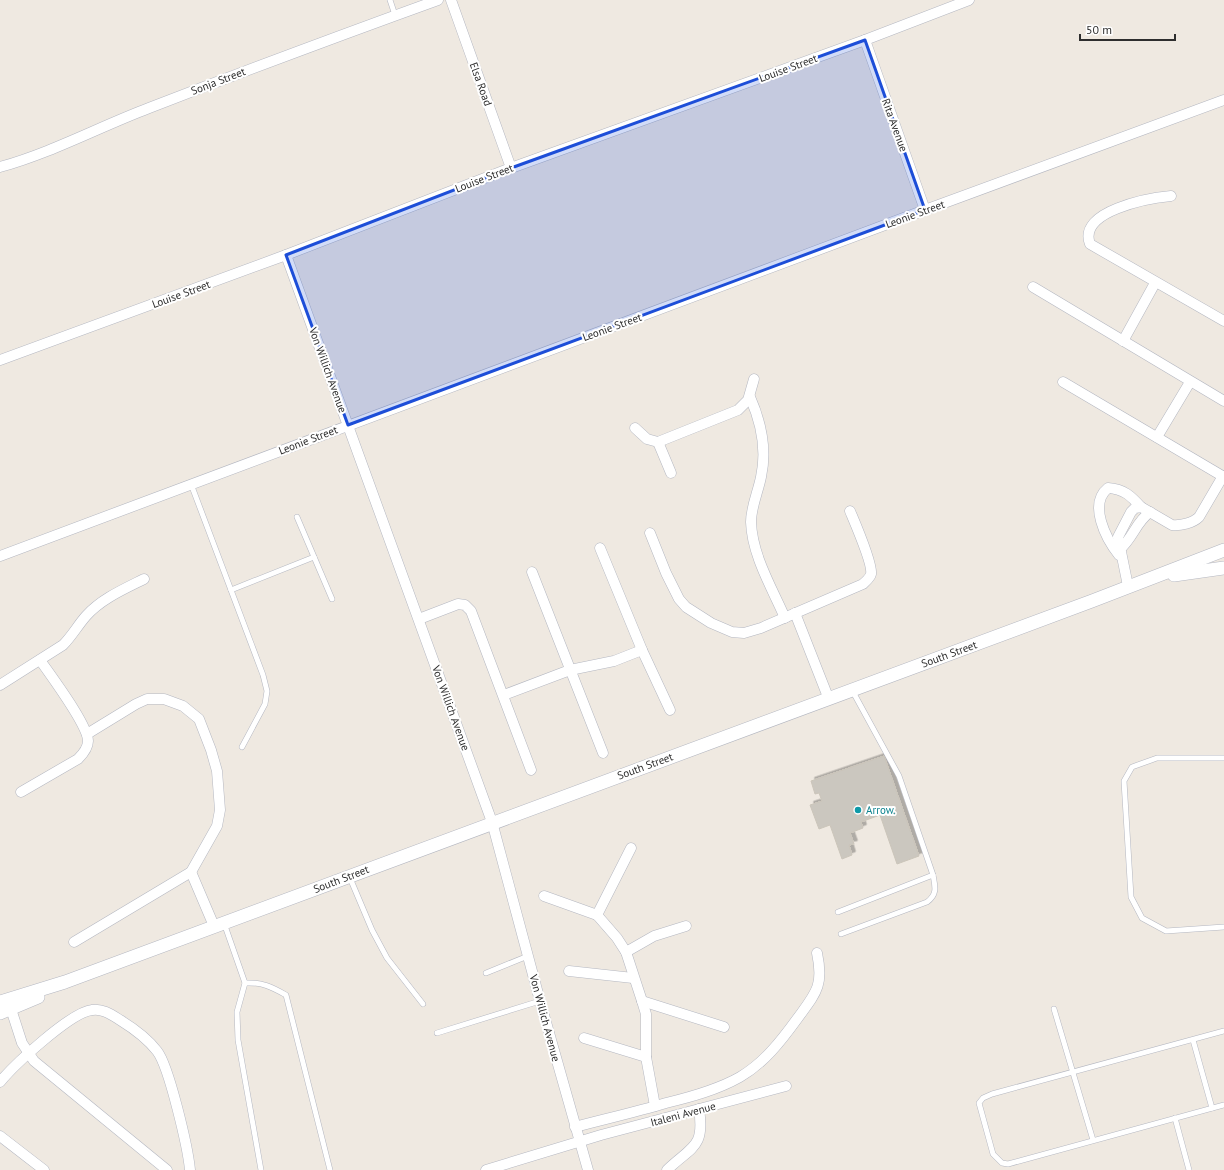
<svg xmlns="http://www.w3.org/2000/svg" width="1224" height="1170" font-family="'PT Sans',sans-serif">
  <defs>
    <filter id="shadow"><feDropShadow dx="3.5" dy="-3.5" stdDeviation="0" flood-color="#0004"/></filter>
  </defs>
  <rect width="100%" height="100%" fill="#efe9e1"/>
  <path fill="#cbc7bf" stroke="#cbc5ba" filter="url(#shadow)" d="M884,756L919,856L897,864L880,815L861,822L863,828L850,833L854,844L849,845L852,855L842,859L830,825L819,829L810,805L822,801L819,793L815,794L811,781Z"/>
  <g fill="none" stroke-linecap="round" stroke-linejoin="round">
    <defs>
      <g id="service">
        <path d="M390,0L395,15"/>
        <path d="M191,484L263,675L267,691L265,704L242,747"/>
        <path d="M297,517L332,599"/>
        <path d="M231,590L314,557"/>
        <path d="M1224,758H1157L1132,767L1124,781L1131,897L1142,918L1166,931L1224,927"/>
        <path d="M350,878L372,930L387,958L423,1004"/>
        <path d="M838,912L933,875"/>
        <path d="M224,923L245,983L237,1012L238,1040L261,1170"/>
        <path d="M841,934L927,902C938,894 935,886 933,875L899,776L852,690"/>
        <path d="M486,973L528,956"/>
        <path d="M245,983C262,982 272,987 286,995L330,1170"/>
        <path d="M1054,1009L1093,1140"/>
        <path d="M1224,1031L992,1094L983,1098L979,1103L993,1154L1002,1163L1008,1164L1224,1105"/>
        <path d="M437,1033L540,1001"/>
        <path d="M1193,1040L1212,1108"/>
        <path d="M1175,1118L1189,1170"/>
      </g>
      <g id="minor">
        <path d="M451,0L511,168"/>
        <path d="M865,40L925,210"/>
        <path d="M0,167C51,153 99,127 149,108C245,71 341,35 438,0"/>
        <path d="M1171,196C1149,198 1077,211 1090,244L1224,321"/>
        <path d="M286,255L492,822L540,1001L588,1170"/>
        <path d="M1033,287L1224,401"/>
        <path d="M1123,341L1155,283"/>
        <path d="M0,360L286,255L511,168L865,40L969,0"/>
        <path d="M1063,382L1224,477"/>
        <path d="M750,397C761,422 767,450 761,477C758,492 751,507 751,522C752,555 772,588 785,618"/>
        <path d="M635,428L647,439L658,442L738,410L748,400L754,379"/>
        <path d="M1157,437L1190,382"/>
        <path d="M658,442L671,473"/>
        <path d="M650,533L666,573L679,599L686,607L711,623L732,632L744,633L761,628L863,584C866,581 870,578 871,574C873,564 855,523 850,511"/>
        <path d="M600,548L642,650L670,710"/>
        <path d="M1120,549C1133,538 1136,522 1150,512"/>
        <path d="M1119,555C1106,539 1088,504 1108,488C1124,489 1131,496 1141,507"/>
        <path d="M0,556L925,210L1224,100"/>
        <path d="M532,572L603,753"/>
        <path d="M1128,586L1118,537L1131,512L1135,508L1141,507L1172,525C1180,526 1193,523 1199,517L1223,476"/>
        <path d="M795,613L828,697"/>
        <path d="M419,619L458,604L465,605L471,611L531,770"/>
        <path d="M0,685L63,645C72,636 78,625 86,616C101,599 124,589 144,579"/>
        <path d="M504,695L570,670L614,661L642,650"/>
        <path d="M21,792L78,759C83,754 88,748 88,741C88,725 51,676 40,660"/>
        <path d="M631,848L597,915L617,938L626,952L642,1001L646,1014V1057L655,1106"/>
        <path d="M191,872L214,926"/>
        <path d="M544,896L597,915"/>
        <path d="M74,942L191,872L217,826L220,810L217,771L211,750L199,719L183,706L164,699H147L136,704L87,734"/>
        <path d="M626,952L654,936L686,926"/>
        <path d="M569,971L633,978"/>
        <path d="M642,1001L724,1027"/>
        <path d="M11,1009L22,1043L34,1061L167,1170"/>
        <path d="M584,1038L646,1057"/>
        <path d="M0,1082C14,1065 71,1012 92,1010C102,1008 112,1015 120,1020C133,1028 147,1038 157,1051C169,1066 188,1148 190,1170"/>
        <path d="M575,1127C605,1119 636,1112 666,1103C691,1097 717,1090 740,1077C764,1063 781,1041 797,1019C816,993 824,986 817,953"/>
        <path d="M0,1136L44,1170"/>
        <path d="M486,1170L601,1135L786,1086"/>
        <path d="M667,1170C692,1146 705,1148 699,1109"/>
      </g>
      <g id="tertiary">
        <path d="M1174,575L1224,568"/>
        <path d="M0,1002L65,982L1092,601L1224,550"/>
        <path d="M0,1013L38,997"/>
      </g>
    </defs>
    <use href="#service" stroke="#b4b7c1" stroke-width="6"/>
    <use href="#minor" stroke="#b4b7c1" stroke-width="11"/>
    <use href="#tertiary" stroke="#b4b7c1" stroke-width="14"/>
    <use href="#service" stroke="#fff" stroke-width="5"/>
    <use href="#minor" stroke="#fff" stroke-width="10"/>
    <use href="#tertiary" stroke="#fff" stroke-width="13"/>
  </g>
  <path fill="#1d4ed8" fill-opacity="0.2" stroke="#1d4ed8" stroke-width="3" stroke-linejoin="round" d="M865,40L925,210L348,425L286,255L511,168Z"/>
  <circle fill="#0f9aa8" stroke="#fff" stroke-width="1.5" cx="858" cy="810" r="4"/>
  <g text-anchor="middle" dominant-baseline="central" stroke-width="4" stroke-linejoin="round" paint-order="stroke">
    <g font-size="11" fill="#2e2e2e" stroke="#fff">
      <text transform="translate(788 68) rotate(-20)">Louise Street</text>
      <text transform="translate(218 81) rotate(-21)">Sonja Street</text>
      <text transform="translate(481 84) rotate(70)">Elsa Road</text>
      <text transform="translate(895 125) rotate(70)">Rita Avenue</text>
      <text transform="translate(484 178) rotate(-21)">Louise Street</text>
      <text transform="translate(915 214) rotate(-20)">Leonie Street</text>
      <text transform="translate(181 294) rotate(-20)">Louise Street</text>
      <text transform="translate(612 327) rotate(-20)">Leonie Street</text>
      <text transform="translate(328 370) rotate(70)">Von Willich Avenue</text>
      <text transform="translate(308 440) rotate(-21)">Leonie Street</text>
      <text transform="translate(949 654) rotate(-20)">South Street</text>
      <text transform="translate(451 708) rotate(70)">Von Willich Avenue</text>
      <text transform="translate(645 766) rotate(-20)">South Street</text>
      <text transform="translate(341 879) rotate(-21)">South Street</text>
      <text transform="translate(545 1018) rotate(75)">Von Willich Avenue</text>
      <text transform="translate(683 1114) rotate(-15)">Italeni Avenue</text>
    </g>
    <g font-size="11" fill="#0d838f" stroke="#fff" text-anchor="start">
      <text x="866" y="810">Arrow.</text>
    </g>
  </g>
  <path d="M1080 34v6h95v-6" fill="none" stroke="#2e2e2e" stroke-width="2"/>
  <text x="1086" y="34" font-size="12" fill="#2e2e2e" stroke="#ffffff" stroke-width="3" paint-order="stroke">50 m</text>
</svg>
